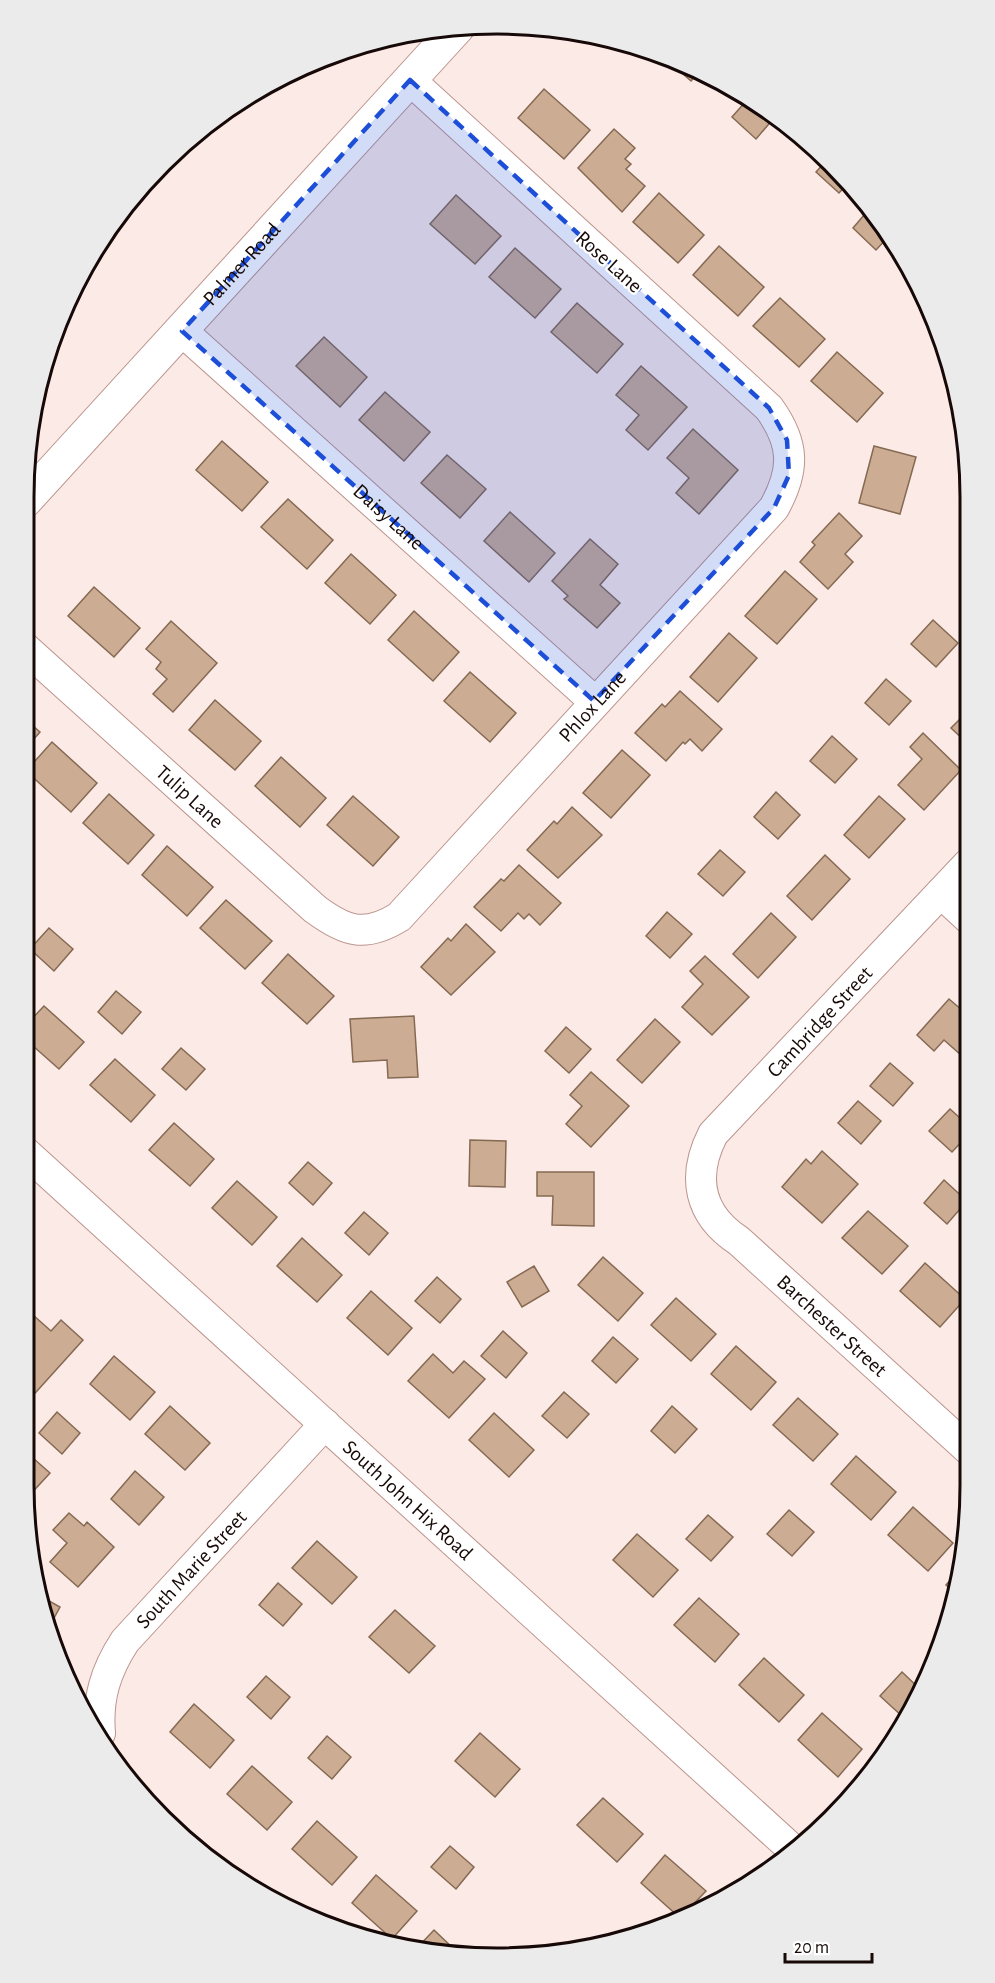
<svg xmlns="http://www.w3.org/2000/svg" width="995" height="1983" font-family="'Alegreya Sans',sans-serif">
  <rect width="100%" height="100%" fill="#fceae7"/>
  <g fill="#ccad94" stroke="#856952" stroke-width="1.5">
    <path d="M669,58L701,70L691,81L667,60Z"/>
    <path d="M544,89L590,130L564,159L518,118Z"/>
    <path d="M747,100L774,118L756,139L732,117Z"/>
    <path d="M614,129L635,148L625,159L631,164L626,169L645,186L622,212L578,168Z"/>
    <path d="M827,160L848,183L839,193L816,172Z"/>
    <path d="M659,193L704,235L678,263L633,222Z"/>
    <path d="M456,195L501,236L475,264L430,224Z"/>
    <path d="M871,207L889,236L876,250L853,228Z"/>
    <path d="M719,246L764,287L738,316L693,275Z"/>
    <path d="M515,248L561,289L535,318L489,277Z"/>
    <path d="M780,298L825,339L799,367L753,326Z"/>
    <path d="M577,303L623,344L597,373L551,332Z"/>
    <path d="M324,337L367,377L340,407L296,366Z"/>
    <path d="M837,352L883,393L857,422L811,381Z"/>
    <path d="M641,366L687,407L648,450L626,430L639,415L616,395Z"/>
    <path d="M385,392L430,432L404,461L359,420Z"/>
    <path d="M693,429L738,470L699,514L676,493L689,478L667,458Z"/>
    <path d="M222,441L268,482L242,511L196,470Z"/>
    <path d="M874,446L916,457L900,514L859,503Z"/>
    <path d="M447,455L486,489L460,518L421,483Z"/>
    <path d="M288,499L333,540L307,569L261,527Z"/>
    <path d="M510,512L555,553L529,582L484,541Z"/>
    <path d="M839,513L862,536L845,554L853,562L828,589L800,562L815,545L812,542Z"/>
    <path d="M590,539L618,564L600,585L620,603L597,628L564,599L568,596L552,581Z"/>
    <path d="M351,554L396,595L370,624L325,583Z"/>
    <path d="M785,571L817,599L777,644L745,616Z"/>
    <path d="M94,587L140,628L114,657L68,616Z"/>
    <path d="M414,611L459,652L433,681L388,640Z"/>
    <path d="M933,620L958,643L936,667L911,644Z"/>
    <path d="M171,621L217,663L173,712L153,694L167,679L156,669L161,662L146,649Z"/>
    <path d="M729,633L757,658L718,702L690,677Z"/>
    <path d="M470,672L516,713L490,742L444,701Z"/>
    <path d="M886,679L911,701L889,725L865,703Z"/>
    <path d="M680,691L722,729L702,751L690,739L685,744L683,742L666,761L635,733L662,704L665,707Z"/>
    <path d="M215,700L261,741L235,770L189,730Z"/>
    <path d="M968,711V744L951,728Z"/>
    <path d="M25,719L40,732L25,749Z"/>
    <path d="M923,733L961,770L924,810L898,785L922,759L910,747Z"/>
    <path d="M832,736L857,759L835,783L810,761Z"/>
    <path d="M52,742L97,783L71,812L26,771Z"/>
    <path d="M622,750L650,775L611,818L583,793Z"/>
    <path d="M281,757L326,798L300,827L255,786Z"/>
    <path d="M776,792L800,815L778,839L754,817Z"/>
    <path d="M109,794L154,835L128,864L83,823Z"/>
    <path d="M353,796L399,837L373,866L327,825Z"/>
    <path d="M879,796L905,819L869,858L844,835Z"/>
    <path d="M572,807L602,835L558,878L527,850L554,821L557,824Z"/>
    <path d="M167,846L213,887L187,916L142,875Z"/>
    <path d="M720,850L745,872L723,896L698,874Z"/>
    <path d="M825,855L850,879L812,920L787,896Z"/>
    <path d="M519,865L561,903L540,925L529,914L524,919L518,913L501,931L474,907L501,879L504,881Z"/>
    <path d="M226,900L272,941L245,969L200,928Z"/>
    <path d="M667,912L692,934L670,958L646,936Z"/>
    <path d="M771,913L796,937L758,978L733,954Z"/>
    <path d="M466,924L495,952L451,995L421,967L448,938L451,941Z"/>
    <path d="M49,928L73,949L54,971L30,949Z"/>
    <path d="M288,954L334,996L307,1024L262,983Z"/>
    <path d="M705,956L749,997L712,1035L682,1007L703,984L690,971Z"/>
    <path d="M116,991L141,1012L122,1034L98,1012Z"/>
    <path d="M949,999L969,1016V1062L944,1040L934,1051L917,1035Z"/>
    <path d="M44,1006L84,1042L59,1069L24,1038V1027Z"/>
    <path d="M414,1016L418,1077L388,1078L387,1060L353,1062L350,1019Z"/>
    <path d="M655,1019L680,1042L642,1083L617,1060Z"/>
    <path d="M566,1027L591,1049L569,1073L545,1051Z"/>
    <path d="M181,1048L205,1069L186,1090L162,1069Z"/>
    <path d="M115,1059L155,1095L131,1122L90,1085Z"/>
    <path d="M890,1063L913,1083L893,1106L870,1086Z"/>
    <path d="M591,1072L629,1106L591,1147L566,1124L582,1106L570,1095Z"/>
    <path d="M858,1101L881,1121L861,1144L838,1123Z"/>
    <path d="M950,1109L969,1126V1134L952,1152L929,1131Z"/>
    <path d="M174,1123L214,1159L190,1186L149,1150Z"/>
    <path d="M470,1140L506,1141L505,1187L469,1186Z"/>
    <path d="M822,1151L858,1184L822,1223L782,1187L806,1159L811,1164Z"/>
    <path d="M308,1162L332,1183L313,1205L289,1183Z"/>
    <path d="M537,1172H594V1226L552,1225L553,1196H537Z"/>
    <path d="M944,1180L967,1201L947,1224L924,1203Z"/>
    <path d="M237,1181L277,1217L252,1245L212,1208Z"/>
    <path d="M868,1211L908,1246L882,1274L842,1238Z"/>
    <path d="M364,1212L388,1233L369,1255L345,1233Z"/>
    <path d="M302,1238L342,1275L317,1302L277,1266Z"/>
    <path d="M603,1257L643,1293L618,1321L578,1285Z"/>
    <path d="M925,1263L965,1299L940,1327L900,1291Z"/>
    <path d="M534,1266L549,1291L522,1307L507,1282Z"/>
    <path d="M437,1277L461,1299L440,1323L415,1301Z"/>
    <path d="M371,1291L412,1328L388,1355L347,1318Z"/>
    <path d="M676,1298L716,1334L691,1361L651,1325Z"/>
    <path d="M24,1307L51,1331L61,1320L83,1340L28,1401L24,1398Z"/>
    <path d="M503,1331L527,1353L506,1378L481,1356Z"/>
    <path d="M969,1334L970,1352L960,1344Z"/>
    <path d="M613,1337L638,1359L616,1383L592,1361Z"/>
    <path d="M736,1346L776,1382L751,1410L711,1374Z"/>
    <path d="M433,1354L453,1373L464,1361L485,1379L449,1418L408,1381Z"/>
    <path d="M114,1356L155,1392L130,1420L90,1384Z"/>
    <path d="M564,1392L589,1414L567,1438L542,1416Z"/>
    <path d="M798,1398L838,1434L813,1461L773,1425Z"/>
    <path d="M170,1406L210,1443L185,1470L145,1434Z"/>
    <path d="M672,1406L697,1429L675,1453L651,1431Z"/>
    <path d="M57,1412L80,1433L62,1454L39,1433Z"/>
    <path d="M494,1413L534,1450L509,1477L469,1440Z"/>
    <path d="M25,1451L50,1473L26,1499L24,1486Z"/>
    <path d="M856,1456L896,1492L871,1520L831,1484Z"/>
    <path d="M135,1471L164,1497L139,1525L111,1499Z"/>
    <path d="M913,1507L953,1543L928,1571L888,1535Z"/>
    <path d="M789,1510L814,1532L792,1556L767,1534Z"/>
    <path d="M69,1513L84,1526L87,1522L114,1547L78,1587L50,1562L67,1543L53,1530Z"/>
    <path d="M708,1515L733,1537L711,1561L686,1539Z"/>
    <path d="M637,1534L678,1570L653,1597L613,1560Z"/>
    <path d="M317,1541L357,1577L332,1604L292,1568Z"/>
    <path d="M962,1567L957,1595L946,1585Z"/>
    <path d="M278,1583L302,1604L283,1626L259,1605Z"/>
    <path d="M42,1597L60,1607L48,1629Z"/>
    <path d="M699,1598L739,1634L715,1662L674,1625Z"/>
    <path d="M395,1610L435,1646L409,1673L369,1637Z"/>
    <path d="M764,1658L804,1695L779,1722L739,1685Z"/>
    <path d="M902,1672L923,1692L904,1718L880,1696Z"/>
    <path d="M266,1676L290,1697L271,1719L247,1697Z"/>
    <path d="M194,1704L234,1740L210,1768L170,1732Z"/>
    <path d="M822,1713L862,1749L838,1777L798,1740Z"/>
    <path d="M480,1733L520,1769L495,1797L455,1761Z"/>
    <path d="M327,1736L351,1757L332,1779L308,1758Z"/>
    <path d="M252,1766L292,1802L267,1830L227,1794Z"/>
    <path d="M603,1798L643,1834L617,1862L577,1825Z"/>
    <path d="M317,1821L357,1857L332,1885L292,1849Z"/>
    <path d="M450,1846L474,1867L456,1889L431,1867Z"/>
    <path d="M665,1855L706,1891L680,1918L641,1883Z"/>
    <path d="M376,1875L417,1911L392,1939L352,1903Z"/>
    <path d="M434,1930L457,1952L415,1950Z"/>
  </g>
  <g fill="none" stroke-linecap="round" stroke-linejoin="round">
    <defs>
      <g id="minor">
        <path id="s1" d="M182,331L594,701"/>
        <path id="s2" d="M25,648L315,909C346,932 365,938 399,917L774,508C795,470 795,444 769,408L410,80"/>
        <path id="s3" d="M968,864L713,1134C691,1177 699,1215 739,1241L970,1451"/>
        <path d="M941,893L968,918"/>
        <path id="s4" d="M24,1151L792,1849"/>
        <path id="s5" d="M100,1733C97,1698 106,1670 125,1641L325,1424"/>
      </g>
      <g id="tertiary">
        <path id="s6" d="M25,501L458,27"/>
      </g>
    </defs>
    <use href="#minor" stroke="#bc948d" stroke-width="32"/>
    <use href="#tertiary" stroke="#bc948d" stroke-width="35"/>
    <use href="#minor" stroke="#fff" stroke-width="30"/>
    <use href="#tertiary" stroke="#fff" stroke-width="33"/>
  </g>
  <path fill="#1d4ed8" fill-opacity="0.2" stroke="#1d4ed8" stroke-width="4.5" stroke-dasharray="12 8" stroke-linejoin="round" d="M410,80L769,408L787,440L789,475L774,508L594,701L182,331Z"/>
  <g text-anchor="middle" dominant-baseline="central" stroke-width="4.5" stroke-linejoin="round" paint-order="stroke">
    <g font-size="21" fill="#160907" stroke="#fff">
      <text transform="translate(609 262) rotate(42)">Rose Lane</text>
      <text stroke="none"><textPath href="#s6" startOffset="321">Palmer Road</textPath></text>
      <text stroke="none"><textPath href="#s1" startOffset="278">Daisy Lane</textPath></text>
      <text stroke="none"><textPath href="#s2" startOffset="768">Phlox Lane</textPath></text>
      <text stroke="none"><textPath href="#s2" startOffset="222">Tulip Lane</textPath></text>
      <text transform="translate(820 1022) rotate(-47)">Cambridge Street</text>
      <text stroke="none"><textPath href="#s3" startOffset="620">Barchester Street</textPath></text>
      <text stroke="none"><textPath href="#s4" startOffset="519">South John Hix Road</textPath></text>
      <text stroke="none"><textPath href="#s5" startOffset="195">South Marie Street</textPath></text>
    </g>
  </g>
  <path d="M0 0H995V1983H0ZM497 34H497A463 463 0 0 1 960 497V1485A463 463 0 0 1 497 1948H497A463 463 0 0 1 34 1485V497A463 463 0 0 1 497 34Z" fill="#ecebeb" fill-rule="evenodd"/>
  <path fill="none" stroke="#160907" stroke-width="3" d="M497 34H497A463 463 0 0 1 960 497V1485A463 463 0 0 1 497 1948H497A463 463 0 0 1 34 1485V497A463 463 0 0 1 497 34Z"/>
  <path d="M785 1953v9h87v-9" fill="none" stroke="#160907" stroke-width="3"/>
  <text x="794" y="1953" font-size="18" fill="#160907" stroke="#ffffff" stroke-width="4.5" paint-order="stroke">20 m</text>
</svg>
